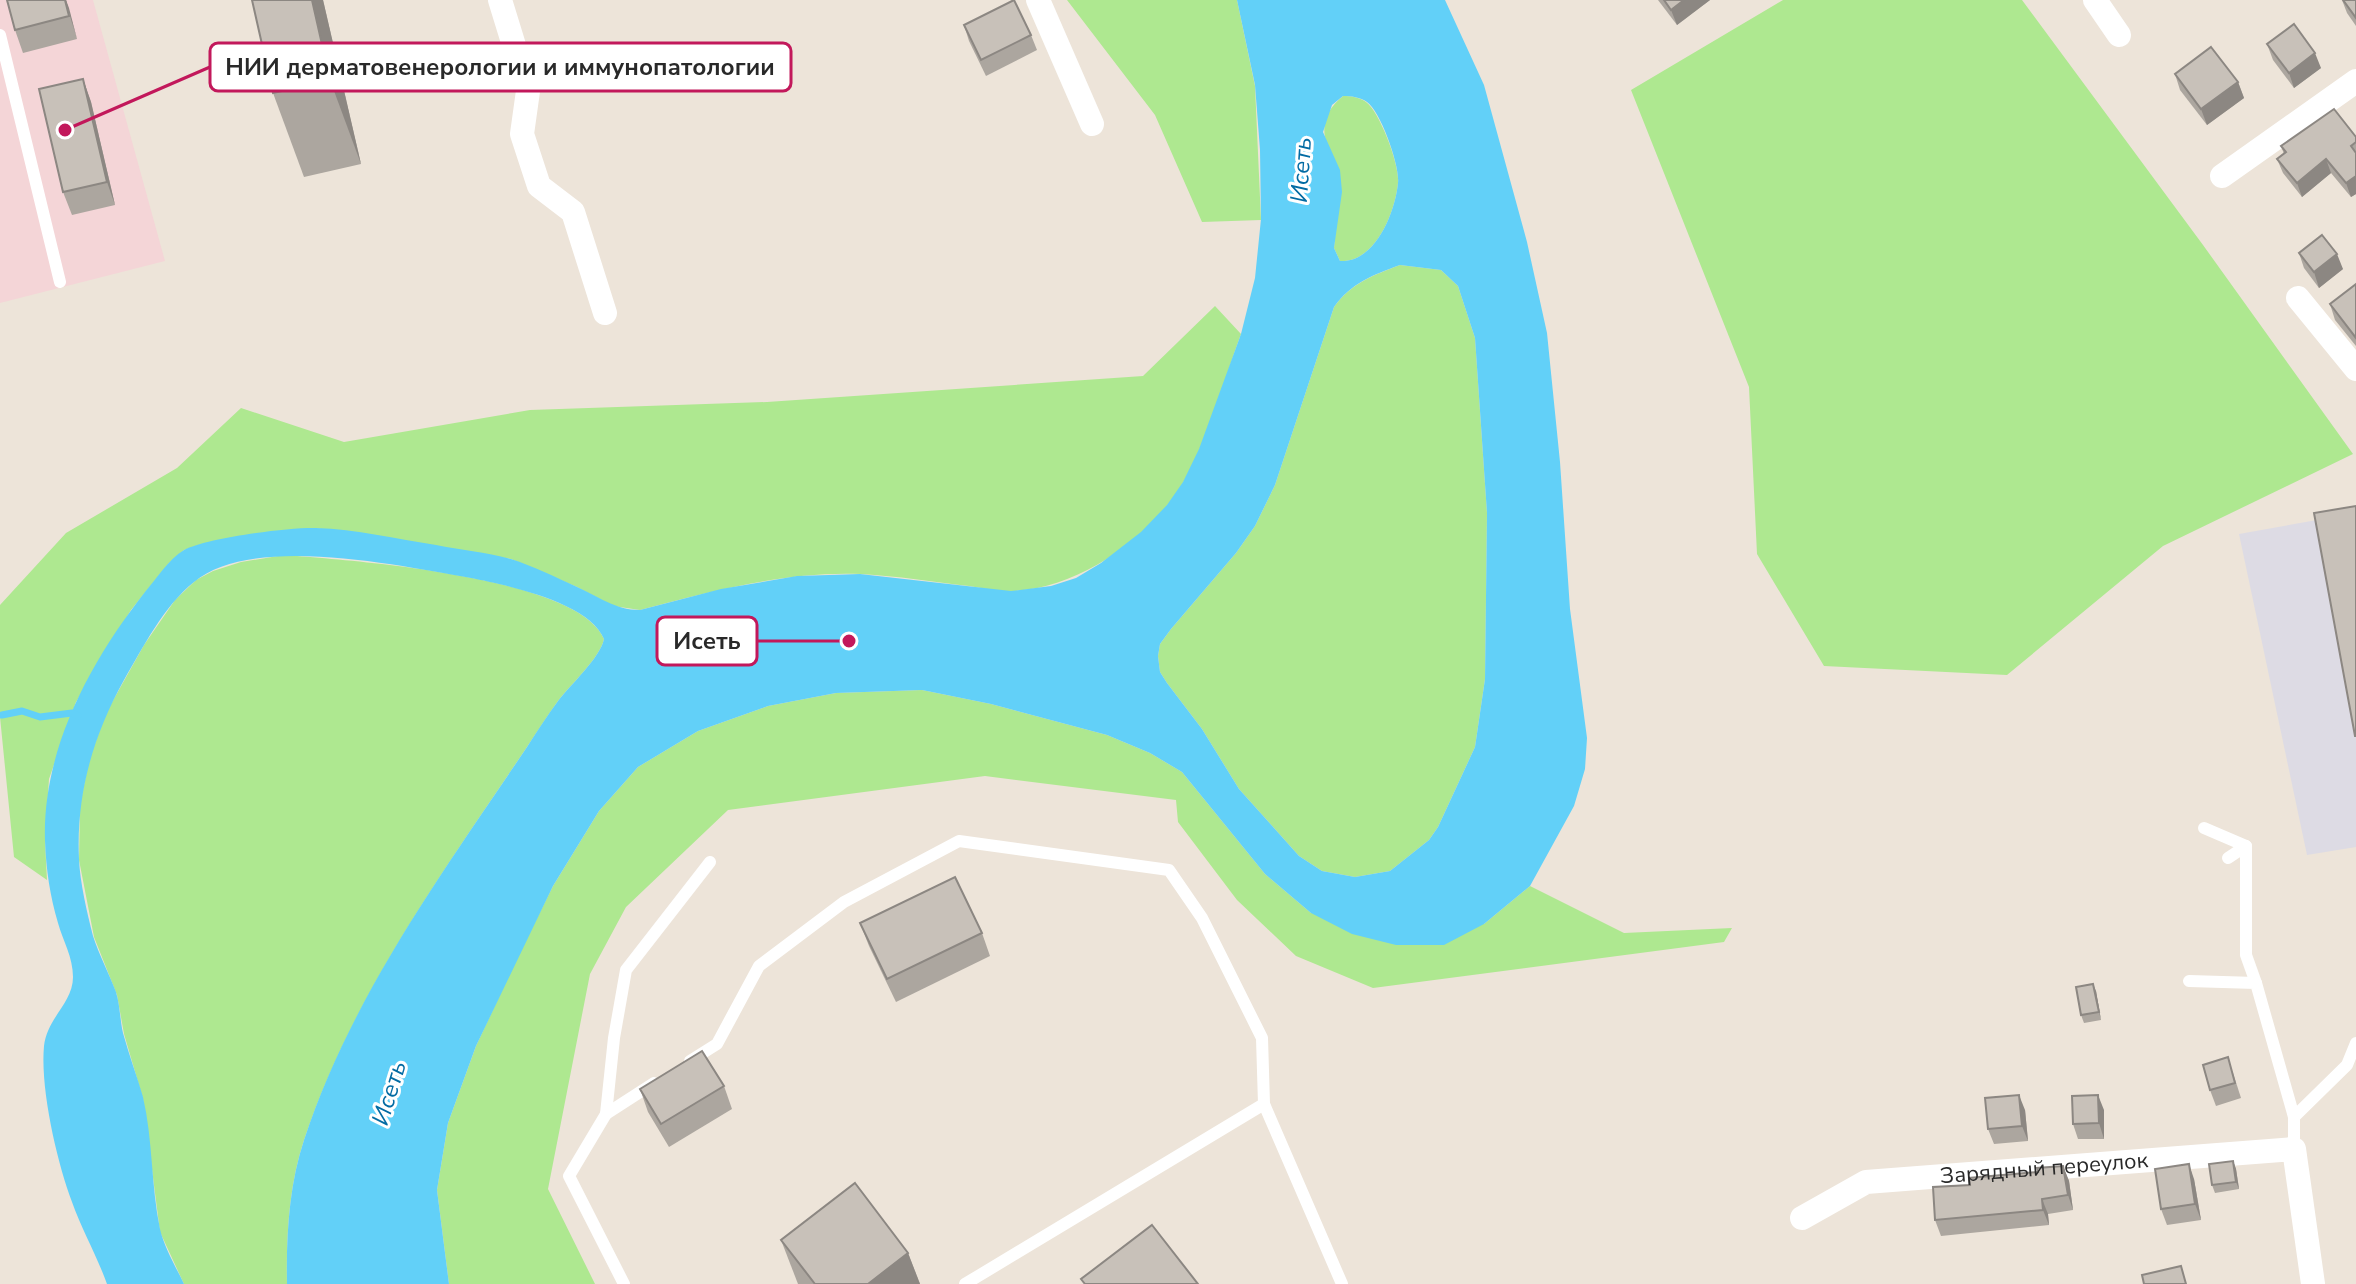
<svg xmlns="http://www.w3.org/2000/svg" width="2356" height="1284" font-family="'Nunito Sans',sans-serif">
  <rect width="100%" height="100%" fill="#ede4d9"/>
  <path fill="#dddbe4" d="M2356,513V847L2307,855L2239,534Z"/>
  <path fill="#f4d5d7" d="M0,0H93L165,261L0,303Z"/>
  <g fill="#aee890">
    <path d="M1067,0H1237L1255,86L1261,220L1202,222L1155,115Z"/>
    <path d="M1783,0H2022L2203,245L2353,454L2163,546L2007,675L1824,666L1757,554L1749,387L1631,90Z"/>
    <path d="M1343,96C1351,96 1359,97 1366,102C1380,112 1400,166 1398,183C1395,213 1375,263 1340,261L1334,248L1336,226L1327,144C1320,125 1327,109 1343,96Z"/>
    <path d="M1400,265L1441,270L1458,286L1475,338L1487,513L1485,679L1475,747L1438,827L1429,840L1390,871L1355,877L1322,871L1299,856L1239,789L1202,729L1167,683L1160,672L1158,656L1160,644L1171,629L1236,553L1255,526L1275,485L1334,307C1351,283 1374,275 1400,265Z"/>
    <path d="M1215,306L1241,334C1223,383 1209,436 1184,481C1151,538 1078,589 1012,591C998,592 983,588 969,586C934,582 897,576 861,574C786,571 712,591 640,610L613,606L577,587L511,559L315,528L202,544L184,550L169,563L131,610L76,702L49,779L45,841L47,880L14,857L0,717V605L66,533L177,468L241,408L344,442L530,410L767,402L1143,376Z"/>
    <path d="M284,555C348,560 578,576 604,639C600,658 571,684 558,701C547,716 537,732 527,747C443,872 353,995 304,1140C289,1185 286,1237 287,1284H184L160,1232L143,1099L124,1034L117,995L94,937L79,860L80,805L89,760L106,713L144,645L175,600L196,580L213,571L241,562Z"/>
    <path d="M922,690L991,704L1107,735L1150,753L1182,772L1265,874L1311,913L1484,924L1530,886L1624,933L1732,928L1724,942L1373,988L1296,956L1237,900L1178,822L1176,800L985,776L728,810L626,907L590,974L548,1189L595,1284H449L437,1190L448,1123L476,1046L519,954L553,886L599,811L638,767L698,731L768,706L836,693Z"/>
  </g>
  <path fill="#62d0f8" fill-rule="evenodd" d="M1237,0H1445L1484,85L1527,242L1547,333L1560,462L1570,609L1587,738L1585,769L1574,806L1530,886L1484,924L1444,945H1396L1352,934L1311,913L1265,874L1182,772L1150,753L1107,735L991,704L922,690L836,693L768,706L698,731L638,767L599,811L553,886L476,1046L448,1123L437,1190L449,1284H287C286,1237 289,1185 304,1140C352,995 443,872 527,747C537,731 547,716 558,701C571,684 600,658 604,639C589,602 506,585 471,578C401,566 252,533 194,582C163,607 144,646 124,680C93,736 76,794 79,859C80,883 87,912 93,936C99,955 109,973 116,992C120,1005 120,1020 123,1033C129,1055 137,1076 143,1097C153,1140 151,1186 160,1229C164,1247 176,1267 184,1284H107C97,1256 82,1230 72,1202C57,1162 40,1089 44,1046C47,1018 73,1003 73,977C73,957 63,941 58,923C50,896 46,869 45,841C42,750 90,662 145,592C157,578 168,560 184,550C206,538 289,527 316,528C356,529 396,539 436,545C460,550 487,552 511,559C533,566 555,577 575,586C598,596 615,610 640,610L721,589L797,576L860,574L1011,591L1051,586L1076,578L1101,563L1141,532L1167,505L1183,482L1199,449L1241,334L1255,278L1261,219L1260,150L1255,85ZM1343,96C1351,96 1360,97 1367,102C1381,112 1400,166 1398,183C1395,213 1375,263 1340,261L1334,248L1342,192L1340,170L1323,132L1332,105ZM1400,265L1441,270L1458,286L1475,338L1487,513L1485,679L1475,747L1438,827L1429,840L1390,871L1355,877L1322,871L1299,856L1239,789L1202,729L1167,683L1160,672L1158,656L1160,644L1171,629L1236,553L1255,526L1275,485L1334,307C1351,283 1373,275 1400,265Z"/>
  <g fill="none" stroke-linecap="round" stroke-linejoin="round">
    <path stroke="#62d0f8" stroke-width="7" d="M2,715L22,711L40,717L72,713L78,716"/>
    <g stroke="#fff" stroke-width="12">
      <path d="M0,35L60,282"/>
      <path d="M2204,828L2246,846V955L2256,983"/>
      <path d="M2228,858L2246,846"/>
      <path d="M2189,981L2256,983L2294,1117V1149"/>
      <path d="M690,1061L717,1044L759,966L844,902L959,841L1169,870L1202,918L1262,1038L1264,1104L1342,1284"/>
      <path d="M606,1114L654,1083"/>
      <path d="M2294,1117L2347,1065L2356,1043"/>
      <path d="M624,1284L569,1176L606,1114L614,1038L626,970L710,862"/>
      <path d="M965,1284L1264,1104"/>
    </g>
    <g stroke="#fff" stroke-width="24">
      <path d="M500,0L528,91L522,134L539,186L573,212L605,313"/>
      <path d="M1038,0L1092,124"/>
      <path d="M2095,0L2119,35"/>
      <path d="M2222,176L2356,81"/>
      <path d="M2298,298L2356,369"/>
      <path id="s1" d="M1802,1218L1866,1182L2294,1149L2313,1284"/>
    </g>
  </g>
  <g fill="#aca69f">
    <path d="M7,0H66L77,39L23,53L15,30Z"/>
    <path d="M323,0L361,164L304,177L273,93Z"/>
    <path d="M1658,0H1710L1677,25Z"/>
    <path d="M2342,0H2356V26L2347,13Z"/>
    <path d="M964,25L1031,35L1037,50L986,76L969,41Z"/>
    <path d="M2267,44L2321,68L2294,88L2273,60Z"/>
    <path d="M2175,74L2238,82L2244,98L2207,125L2180,90Z"/>
    <path d="M83,79L91,102L115,205L72,215L63,192Z"/>
    <path d="M2356,137V194L2351,197L2331,173L2302,197L2283,173L2277,159L2284,154L2281,146Z"/>
    <path d="M2299,253L2343,269L2319,288L2304,268Z"/>
    <path d="M2356,284V346L2335,320L2330,304Z"/>
    <path d="M860,923L982,933L990,956L896,1002L869,946Z"/>
    <path d="M2096,991L2101,1020L2084,1023L2081,1015Z"/>
    <path d="M2233,1073L2241,1098L2216,1106L2210,1090Z"/>
    <path d="M724,1086L732,1109L669,1147L648,1112L640,1089Z"/>
    <path d="M2025,1110L2028,1141L1994,1144L1988,1129Z"/>
    <path d="M2104,1110V1139H2078L2073,1124Z"/>
    <path d="M2233,1161L2236,1169L2239,1189L2215,1193L2212,1185Z"/>
    <path d="M2063,1166L2069,1181L2073,1210L2048,1214L2049,1225L1941,1236L1935,1220L1970,1185Z"/>
    <path d="M2194,1179L2201,1220L2167,1225L2161,1209Z"/>
    <path d="M781,1240L908,1253L920,1284H798Z"/>
  </g>
  <g fill="#8c8782">
    <path d="M65,0H66L69,8L77,39Z"/>
    <path d="M312,0H323L361,164L330,80Z"/>
    <path d="M1684,0H1710L1677,25L1671,10Z"/>
    <path d="M2315,53L2321,68L2294,88L2289,73Z"/>
    <path d="M83,79L91,102L115,205L107,182Z"/>
    <path d="M2238,82L2244,98L2207,125L2201,109Z"/>
    <path d="M2326,159L2331,173L2302,197L2297,183Z"/>
    <path d="M2356,176V194L2351,197L2346,183Z"/>
    <path d="M2337,254L2343,269L2319,288L2314,272Z"/>
    <path d="M2093,984L2096,991L2101,1020L2099,1012Z"/>
    <path d="M2019,1095L2025,1110L2028,1141L2022,1126Z"/>
    <path d="M2098,1095L2104,1110V1139L2099,1123Z"/>
    <path d="M2233,1161L2236,1169L2239,1189L2236,1182Z"/>
    <path d="M2189,1164L2194,1179L2201,1220L2195,1204Z"/>
    <path d="M2063,1166L2069,1181L2073,1210L2068,1195Z"/>
    <path d="M2042,1199L2048,1214L2049,1225L2043,1210Z"/>
    <path d="M908,1253L920,1284H868Z"/>
  </g>
  <g fill="#c8c1b9" stroke="#8c8782" stroke-width="2">
    <path d="M7,0H65L69,16L15,30Z"/>
    <path d="M252,0H312L330,80L273,93Z"/>
    <path d="M1014,0L1031,35L981,60L964,25Z"/>
    <path d="M1664,0H1684L1671,10Z"/>
    <path d="M2343,0H2356V18Z"/>
    <path d="M2294,24L2315,53L2289,73L2267,44Z"/>
    <path d="M2211,47L2238,82L2201,109L2175,74Z"/>
    <path d="M83,79L107,182L63,192L39,89Z"/>
    <path d="M2334,109L2356,137V142L2351,146L2356,153V176L2346,183L2326,159L2297,183L2277,159L2286,152L2281,146Z"/>
    <path d="M2322,235L2337,254L2314,272L2299,253Z"/>
    <path d="M2356,284V338L2330,304Z"/>
    <path d="M2356,506V736H2355L2314,513Z"/>
    <path d="M955,877L982,933L887,979L860,923Z"/>
    <path d="M2093,984L2099,1012L2081,1015L2076,987Z"/>
    <path d="M702,1051L724,1086L661,1124L640,1089Z"/>
    <path d="M2228,1057L2235,1083L2210,1090L2203,1065Z"/>
    <path d="M2019,1095L2022,1126L1988,1129L1985,1098Z"/>
    <path d="M2098,1095L2099,1123L2073,1124L2072,1096Z"/>
    <path d="M2233,1161L2236,1182L2212,1185L2209,1164Z"/>
    <path d="M2189,1164L2195,1204L2161,1209L2155,1169Z"/>
    <path d="M2063,1166L2068,1195L2042,1199L2043,1210L1935,1220L1933,1187L1970,1185L1969,1178L2038,1172L2037,1168Z"/>
    <path d="M855,1183L908,1253L868,1284H815L781,1240Z"/>
    <path d="M1152,1225L1198,1284H1085L1081,1279Z"/>
    <path d="M2181,1266L2186,1284H2144L2142,1275Z"/>
  </g>
  <g text-anchor="middle" dominant-baseline="central" stroke-width="6" stroke-linejoin="round" paint-order="stroke">
    <g font-size="22" fill="#292929" stroke="#fff">
      <text stroke="none"><textPath href="#s1" startOffset="252">Зарядный переулок</textPath></text>
    </g>
    <g font-size="24" font-style="italic" fill="#026ba3" stroke="#fff">
      <text transform="translate(1301 170) rotate(-86)">Исеть</text>
      <text transform="translate(389 1093) rotate(-73)">Исеть</text>
    </g>
  </g>
  <path fill="none" stroke="#c2185b" stroke-width="3" d="M65 130L210 67M849 641L757 641"/>
  <g fill="#c2185b" stroke="#fff" stroke-width="3">
    <circle cx="65" cy="130" r="8"/>
    <circle cx="849" cy="641" r="8"/>
  </g>
  <g fill="#fff" stroke="#c2185b" stroke-width="3">
    <rect x="210" y="43" width="581" height="48" rx="8"/>
    <rect x="657" y="617" width="100" height="48" rx="8"/>
  </g>
  <g font-size="24" text-anchor="middle" font-weight="bold" fill="#292929">
    <text x="500" y="75">НИИ дерматовенерологии и иммунопатологии</text>
    <text x="707" y="649">Исеть</text>
  </g>
</svg>
